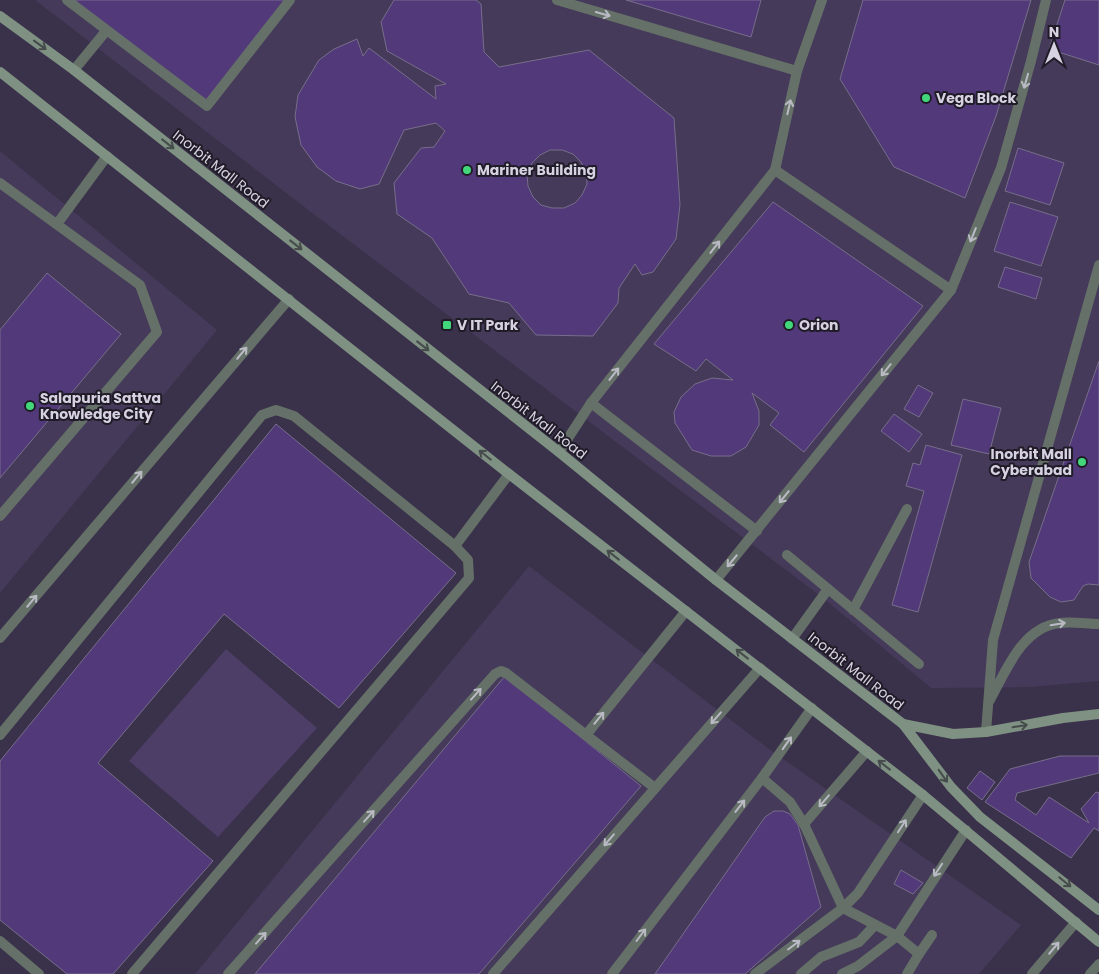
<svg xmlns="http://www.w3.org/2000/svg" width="1099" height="974" font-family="Poppins,sans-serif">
  <rect width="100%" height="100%" fill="#3a314a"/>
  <g fill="#453a59">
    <path d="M35,0H1099V681L1031,687L931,688L823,598L303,206Z"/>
    <path d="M0,151L217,330L0,593Z"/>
    <path d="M529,566L773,752L1021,925L979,974H195Z"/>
  </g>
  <path fill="#4c3e66" d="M226,649L317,728L218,837L129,761Z"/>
  <g fill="#52397a" stroke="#776e8a" fill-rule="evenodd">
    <path d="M73,0H285L205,102Z"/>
    <path d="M394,0H476L481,4L484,52L499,67L589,50L674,118L680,205L676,239L653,272L642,275L635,264L619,288L618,303L593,336L536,335L509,303L469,294L432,238L397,214L394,183L421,148L434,147L445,131L436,123L404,130L379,184L360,189L336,181L317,167L301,145L295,117L298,95L319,60L334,49L357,39L363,56L369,48L436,99L435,86L446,84L387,51L381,22ZM550,150H562L573,154L581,162L586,172L587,184L582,195L575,203L564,208H552L541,205L533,197L528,186L527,174L532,163L540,155Z"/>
    <path d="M626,0H761L751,37Z"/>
    <path d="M863,0H1031L996,116L965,198L894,167L840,79Z"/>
    <path d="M1065,0H1099V65L1049,49Z"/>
    <path d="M1018,148L1064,163L1050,205L1005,191Z"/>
    <path d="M773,202L923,306L804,452L770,425L779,413L752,393L759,411V425L746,447L731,456H711L692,450L675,423L674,412L681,397L695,384L712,378L733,380L706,359L696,371L654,344Z"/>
    <path d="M1010,202L1058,217L1041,266L994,251Z"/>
    <path d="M1005,267L1042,278L1036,299L998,287Z"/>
    <path d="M47,273L121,334L0,478V330Z"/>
    <path d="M1099,361V585L1088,584L1083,586L1074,600L1061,602L1050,597L1031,578L1029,562Z"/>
    <path d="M918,385L933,393L919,417L904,409Z"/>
    <path d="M963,399L1001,408L989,454L951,445Z"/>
    <path d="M894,414L922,434L909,452L881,431Z"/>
    <path d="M276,424L456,573L339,708L224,614L98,763L213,861L113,974H67L0,920V761Z"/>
    <path d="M926,445L962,455L918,612L892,605L924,491L906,486L913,463L920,465Z"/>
    <path d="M505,676L641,786L479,974H255Z"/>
    <path d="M1060,756H1099V773L1017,793L1015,800L1036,815L1049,797L1089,823L1081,809L1096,792L1099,793V831L1094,828L1071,858L985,802L1010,769Z"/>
    <path d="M980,771L995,782L982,800L967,788Z"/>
    <path d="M774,811H783L790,814L798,825L821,907L745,974H655L765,817Z"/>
    <path d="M901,870L923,883L913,894L894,884Z"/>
  </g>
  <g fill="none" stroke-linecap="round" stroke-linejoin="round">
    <g stroke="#657168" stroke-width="10">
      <path d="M67,0L207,106L290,0"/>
      <path d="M557,0L797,71"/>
      <path d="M74,70L106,31"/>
      <path d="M775,170L951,290"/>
      <path d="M0,183L140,285L157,332L0,516"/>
      <path d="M57,224L107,156"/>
      <path d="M591,403L757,531"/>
      <path d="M559,452L591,403L775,170L797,71L822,0"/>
      <path d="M455,546L509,474"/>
      <path d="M787,555L919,664"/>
      <path d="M716,580L951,290L1001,168L1031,61L1046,0"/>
      <path d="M853,610L907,509"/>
      <path d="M792,639L828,589"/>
      <path d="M990,700C1006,671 1022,627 1060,623C1072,621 1087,624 1099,624"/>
      <path d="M986,732L993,640L1099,265"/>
      <path d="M0,735L262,415L276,410L294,416L455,546L468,560L469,578L132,974"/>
      <path d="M586,735L655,788"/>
      <path d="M762,778L790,802L804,824L843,908L897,936L919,954L907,974"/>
      <path d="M804,824L867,751"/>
      <path d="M0,941L39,974"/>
      <path d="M919,954L932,935"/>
      <path d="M228,974L495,674L501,671L506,673L586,735L686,611"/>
      <path d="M493,974L760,668"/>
      <path d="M612,974L762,778L812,708"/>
      <path d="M755,974L843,908L858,893L923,795"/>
      <path d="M801,974L821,957L859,942L875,925"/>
      <path d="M842,974L858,966L897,936L966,830"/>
    </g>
    <g stroke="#657168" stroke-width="10">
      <path d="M0,638L289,299"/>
      <path d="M1032,974L1076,922"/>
      <path d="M1090,974L1099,964"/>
    </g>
    <g stroke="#7e9182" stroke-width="10">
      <path d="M0,16L74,70L559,452L716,580L903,724L953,734L986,732L1063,718L1099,714"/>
      <path d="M0,72L509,474L923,795L1099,942"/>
      <path d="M903,724L951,787L980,817L1099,910"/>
    </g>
  </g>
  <defs><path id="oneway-shaft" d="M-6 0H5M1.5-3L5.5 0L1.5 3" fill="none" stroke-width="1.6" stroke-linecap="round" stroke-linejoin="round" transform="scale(1.25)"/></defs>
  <g stroke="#babac4">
    <use href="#oneway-shaft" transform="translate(603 14) rotate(16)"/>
    <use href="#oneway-shaft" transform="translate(1026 81) rotate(106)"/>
    <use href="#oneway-shaft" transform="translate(789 107) rotate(-77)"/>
    <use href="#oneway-shaft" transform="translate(973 235) rotate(112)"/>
    <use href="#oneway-shaft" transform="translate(715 247) rotate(-52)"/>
    <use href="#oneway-shaft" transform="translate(242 353) rotate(-50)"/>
    <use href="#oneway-shaft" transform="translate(886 370) rotate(129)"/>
    <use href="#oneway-shaft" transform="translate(614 374) rotate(-52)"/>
    <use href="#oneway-shaft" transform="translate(137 477) rotate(-50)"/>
    <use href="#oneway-shaft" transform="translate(784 497) rotate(129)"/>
    <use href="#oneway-shaft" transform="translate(732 561) rotate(130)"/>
    <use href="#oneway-shaft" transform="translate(32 601) rotate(-50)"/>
    <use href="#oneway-shaft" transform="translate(1058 624) rotate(-10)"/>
    <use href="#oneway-shaft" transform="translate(476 694) rotate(-48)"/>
    <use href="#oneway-shaft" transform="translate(599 718) rotate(-51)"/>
    <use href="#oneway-shaft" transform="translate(716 718) rotate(131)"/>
    <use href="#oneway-shaft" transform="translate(787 743) rotate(-55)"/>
    <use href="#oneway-shaft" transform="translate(824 801) rotate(131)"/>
    <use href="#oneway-shaft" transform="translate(740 806) rotate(-52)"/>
    <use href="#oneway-shaft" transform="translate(369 816) rotate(-48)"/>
    <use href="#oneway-shaft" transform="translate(902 826) rotate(-57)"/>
    <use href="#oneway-shaft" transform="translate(609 840) rotate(131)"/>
    <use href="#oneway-shaft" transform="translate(938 870) rotate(123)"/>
    <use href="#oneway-shaft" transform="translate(641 935) rotate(-53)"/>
    <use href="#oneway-shaft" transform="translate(261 938) rotate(-48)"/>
    <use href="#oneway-shaft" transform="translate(794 945) rotate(-37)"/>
    <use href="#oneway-shaft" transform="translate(1054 948) rotate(-50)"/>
  </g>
  <g stroke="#464b4b">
    <use href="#oneway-shaft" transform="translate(40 45) rotate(36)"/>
    <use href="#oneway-shaft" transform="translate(168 144) rotate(38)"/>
    <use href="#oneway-shaft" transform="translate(296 245) rotate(38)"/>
    <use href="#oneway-shaft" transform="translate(423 346) rotate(38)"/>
    <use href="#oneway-shaft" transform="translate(485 455) rotate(-141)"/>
    <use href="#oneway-shaft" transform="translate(613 555) rotate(-142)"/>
    <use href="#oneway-shaft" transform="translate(742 654) rotate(-142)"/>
    <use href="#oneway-shaft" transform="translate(1020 726) rotate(-10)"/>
    <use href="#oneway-shaft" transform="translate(884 765) rotate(-142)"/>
    <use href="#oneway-shaft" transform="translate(943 776) rotate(55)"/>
    <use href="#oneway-shaft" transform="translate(1065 882) rotate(39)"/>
  </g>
  <g fill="#42d77b" stroke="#201c27" stroke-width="2">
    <circle cx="926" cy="98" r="5"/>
    <circle cx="467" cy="170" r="5"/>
    <rect x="442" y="320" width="10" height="10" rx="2.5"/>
    <circle cx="789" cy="325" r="5"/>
    <circle cx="30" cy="406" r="5"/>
    <circle cx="1082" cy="462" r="5"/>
  </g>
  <g text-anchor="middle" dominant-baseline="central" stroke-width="4" stroke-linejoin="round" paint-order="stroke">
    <g font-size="14" font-weight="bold" fill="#d7d2e2" stroke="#201c27" text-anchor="start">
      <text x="936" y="98">Vega Block</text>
      <text x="477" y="170">Mariner Building</text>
      <text x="457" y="325">V IT Park</text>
      <text x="799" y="325">Orion</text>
      <text x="40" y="398">Salapuria Sattva<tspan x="40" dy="16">Knowledge City</tspan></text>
      <text x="1072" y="454" text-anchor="end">Inorbit Mall<tspan x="1072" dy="16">Cyberabad</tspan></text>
    </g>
    <g font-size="14" fill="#d7d2e2" stroke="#201c27">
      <text transform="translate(221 169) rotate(38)">Inorbit Mall Road</text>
      <text transform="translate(539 420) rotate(38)">Inorbit Mall Road</text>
      <text transform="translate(856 671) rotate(38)">Inorbit Mall Road</text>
    </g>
  </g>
  <g transform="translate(1054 45)" stroke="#201c27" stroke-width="4" paint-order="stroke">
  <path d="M0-4L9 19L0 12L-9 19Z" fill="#d7d2e2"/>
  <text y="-8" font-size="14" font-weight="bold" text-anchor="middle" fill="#d7d2e2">N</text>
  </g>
</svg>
